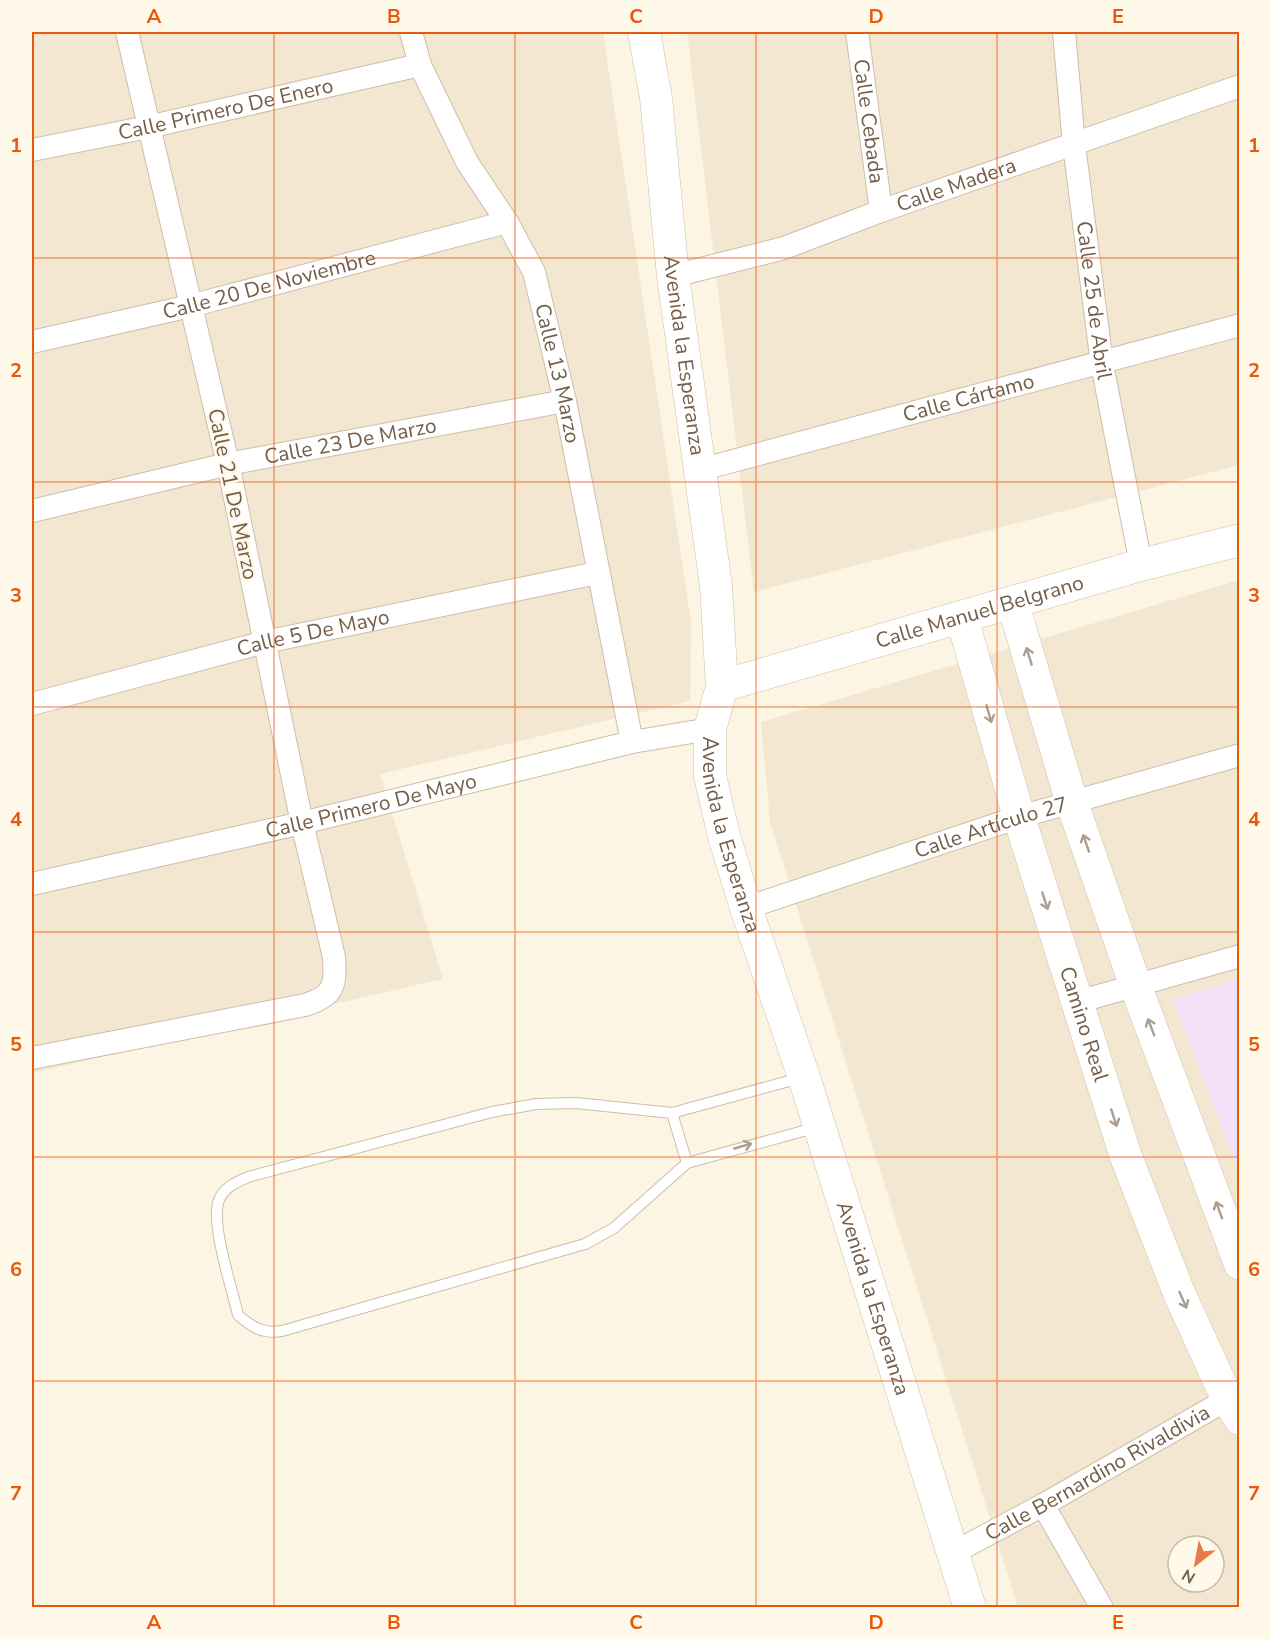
<svg xmlns="http://www.w3.org/2000/svg" width="1271" height="1639" font-family="'Nunito Sans',sans-serif">
  <rect width="100%" height="100%" fill="#fcf5e3"/>
  <g fill="#f4e7d2" fill-rule="evenodd">
    <path d="M32,32H603L691,622L690,701L380,774L443,979L32,1073Z"/>
    <path d="M687,32H1239V465L754,592Z"/>
    <path d="M1239,580V1607H1018L770,822L761,722ZM1178,1546H1214V1582H1178Z"/>
  </g>
  <path fill="#f2e0f8" d="M1239,978H1240L1239,1171L1173,1000Z"/>
  <g fill="none" stroke-linecap="round" stroke-linejoin="round">
    <defs>
      <g id="lane">
        <path d="M800,1078L672,1113L576,1103L536,1104L492,1112L248,1177C237,1182 224,1187 219,1200C210,1223 232,1288 238,1315C253,1328 263,1334 282,1331L585,1244L614,1228L687,1163L818,1127"/>
        <path d="M672,1113L687,1163"/>
      </g>
      <g id="street">
        <path id="s1" d="M411,32L420,65L467,162L507,222L534,272L565,401L632,742"/>
        <path id="s2" d="M857,32L881,211"/>
        <path id="s3" d="M1064,32L1074,145L1102,364L1141,565"/>
        <path id="s4" d="M32,150L148,127L420,65"/>
        <path id="s5" d="M673,276L784,248L881,211L1240,86"/>
        <path id="s6" d="M32,342L190,306L507,222"/>
        <path id="s7" d="M699,470L1240,325"/>
        <path id="s8" d="M32,511L228,464L565,401"/>
        <path id="s9" d="M32,704L265,642L597,573"/>
        <path id="s10" d="M32,884L302,823L632,742L710,729"/>
        <path id="s11" d="M746,908L1019,817L1240,755"/>
        <path d="M1077,1002L1240,956"/>
        <path d="M32,1058L305,1005C334,996 336,986 334,957L302,823L228,464L127,32"/>
        <path d="M1043,1505L1102,1608"/>
        <path id="s12" d="M953,1553L1043,1505L1240,1392"/>
      </g>
      <g id="secondary">
        <path id="s13" d="M644,32L656,98L673,276L716,586L722,686L710,729V776L724,836L746,908L804,1077L970,1608"/>
        <path d="M1013,604L1072,803L1136,987L1240,1264"/>
        <path id="s14" d="M962,618L1019,817L1125,1154L1179,1293L1227,1398L1240,1419"/>
        <path id="s15" d="M722,686L1141,565L1240,540"/>
      </g>
    </defs>
    <use href="#lane" stroke="#cebdaa" stroke-width="12"/>
    <use href="#street" stroke="#cebdaa" stroke-width="24"/>
    <use href="#secondary" stroke="#d1bea7" stroke-width="33"/>
    <use href="#lane" stroke="#fff" stroke-width="10"/>
    <use href="#street" stroke="#fff" stroke-width="22"/>
    <use href="#secondary" stroke="#fff" stroke-width="32"/>
  </g>
  <defs><path id="oneway-shaft" d="M-6 0H5M1.5-3L5.5 0L1.5 3" fill="none" stroke-width="1.6" stroke-linecap="round" stroke-linejoin="round" transform="scale(1.5)"/></defs>
  <g stroke="#ac9e92">
    <use href="#oneway-shaft" transform="translate(1029 656) rotate(-107)"/>
    <use href="#oneway-shaft" transform="translate(989 714) rotate(74)"/>
    <use href="#oneway-shaft" transform="translate(1086 843) rotate(-109)"/>
    <use href="#oneway-shaft" transform="translate(1045 901) rotate(72)"/>
    <use href="#oneway-shaft" transform="translate(1151 1027) rotate(-111)"/>
    <use href="#oneway-shaft" transform="translate(1114 1118) rotate(72)"/>
    <use href="#oneway-shaft" transform="translate(743 1146) rotate(-16)"/>
    <use href="#oneway-shaft" transform="translate(1219 1210) rotate(-110)"/>
    <use href="#oneway-shaft" transform="translate(1183 1300) rotate(66)"/>
  </g>
  <path fill="none" stroke="#e8590c" stroke-width="1.5" stroke-opacity="0.55" d="M274,32V1608M515,32V1608M756,32V1608M997,32V1608M32,258H1240M32,482H1240M32,707H1240M32,932H1240M32,1157H1240M32,1381H1240"/>
  <g text-anchor="middle" dominant-baseline="central" stroke-width="4.5" stroke-linejoin="round" paint-order="stroke">
    <g font-size="21" fill="#745d49" stroke="#fff9e9">
      <text stroke="none"><textPath href="#s4" startOffset="198">Calle Primero De Enero</textPath></text>
      <text stroke="none"><textPath href="#s2" startOffset="90">Calle Cebada</textPath></text>
      <text stroke="none"><textPath href="#s5" startOffset="298">Calle Madera</textPath></text>
      <text stroke="none"><textPath href="#s6" startOffset="244">Calle 20 De Noviembre</textPath></text>
      <text stroke="none"><textPath href="#s3" startOffset="270">Calle 25 de Abril</textPath></text>
      <text stroke="none"><textPath href="#s13" startOffset="326">Avenida la Esperanza</textPath></text>
      <text stroke="none"><textPath href="#s1" startOffset="375">Calle 13 Marzo</textPath></text>
      <text stroke="none"><textPath href="#s7" startOffset="279">Calle Cártamo</textPath></text>
      <text stroke="none"><textPath href="#s8" startOffset="326">Calle 23 De Marzo</textPath></text>
      <text transform="translate(233 494) rotate(78)">Calle 21 De Marzo</text>
      <text stroke="none"><textPath href="#s15" startOffset="268">Calle Manuel Belgrano</textPath></text>
      <text stroke="none"><textPath href="#s9" startOffset="290">Calle 5 De Mayo</textPath></text>
      <text stroke="none"><textPath href="#s10" startOffset="348">Calle Primero De Mayo</textPath></text>
      <text stroke="none"><textPath href="#s11" startOffset="258">Calle Artículo 27</textPath></text>
      <text stroke="none"><textPath href="#s13" startOffset="812">Avenida la Esperanza</textPath></text>
      <text stroke="none"><textPath href="#s14" startOffset="424">Camino Real</textPath></text>
      <text stroke="none"><textPath href="#s13" startOffset="1298">Avenida la Esperanza</textPath></text>
      <text stroke="none"><textPath href="#s12" startOffset="165">Calle Bernardino Rivaldivia</textPath></text>
    </g>
  </g>
  <rect width="1271" height="1639" fill="none" stroke="#fff9e9" stroke-width="66"/>
  <g transform="translate(1196 1564) rotate(211)"><circle r="28" fill="#fff9e9" stroke="#c7bba9" stroke-width="1.5"/>
  <path d="M0-4.5L10 22L0 15L-10 22Z" fill="#e77a48"/>
  <text y="-9" font-size="16" font-weight="bold" text-anchor="middle" fill="#745d49">N</text>
  </g>
  <rect x="33" y="33" width="1205" height="1573" fill="none" stroke="#e8590c" stroke-width="2"/>
  <g font-size="20" text-anchor="middle" font-weight="bold" fill="#e8590c">
    <text x="154" y="23">A</text>
    <text x="394" y="23">B</text>
    <text x="636" y="23">C</text>
    <text x="876" y="23">D</text>
    <text x="1118" y="23">E</text>
    <text x="16" y="152">1</text>
    <text x="1254" y="152">1</text>
    <text x="16" y="377">2</text>
    <text x="1254" y="377">2</text>
    <text x="16" y="602">3</text>
    <text x="1254" y="602">3</text>
    <text x="16" y="826">4</text>
    <text x="1254" y="826">4</text>
    <text x="16" y="1051">5</text>
    <text x="1254" y="1051">5</text>
    <text x="16" y="1276">6</text>
    <text x="1254" y="1276">6</text>
    <text x="16" y="1500">7</text>
    <text x="1254" y="1500">7</text>
    <text x="154" y="1629">A</text>
    <text x="394" y="1629">B</text>
    <text x="636" y="1629">C</text>
    <text x="876" y="1629">D</text>
    <text x="1118" y="1629">E</text>
  </g>
</svg>
